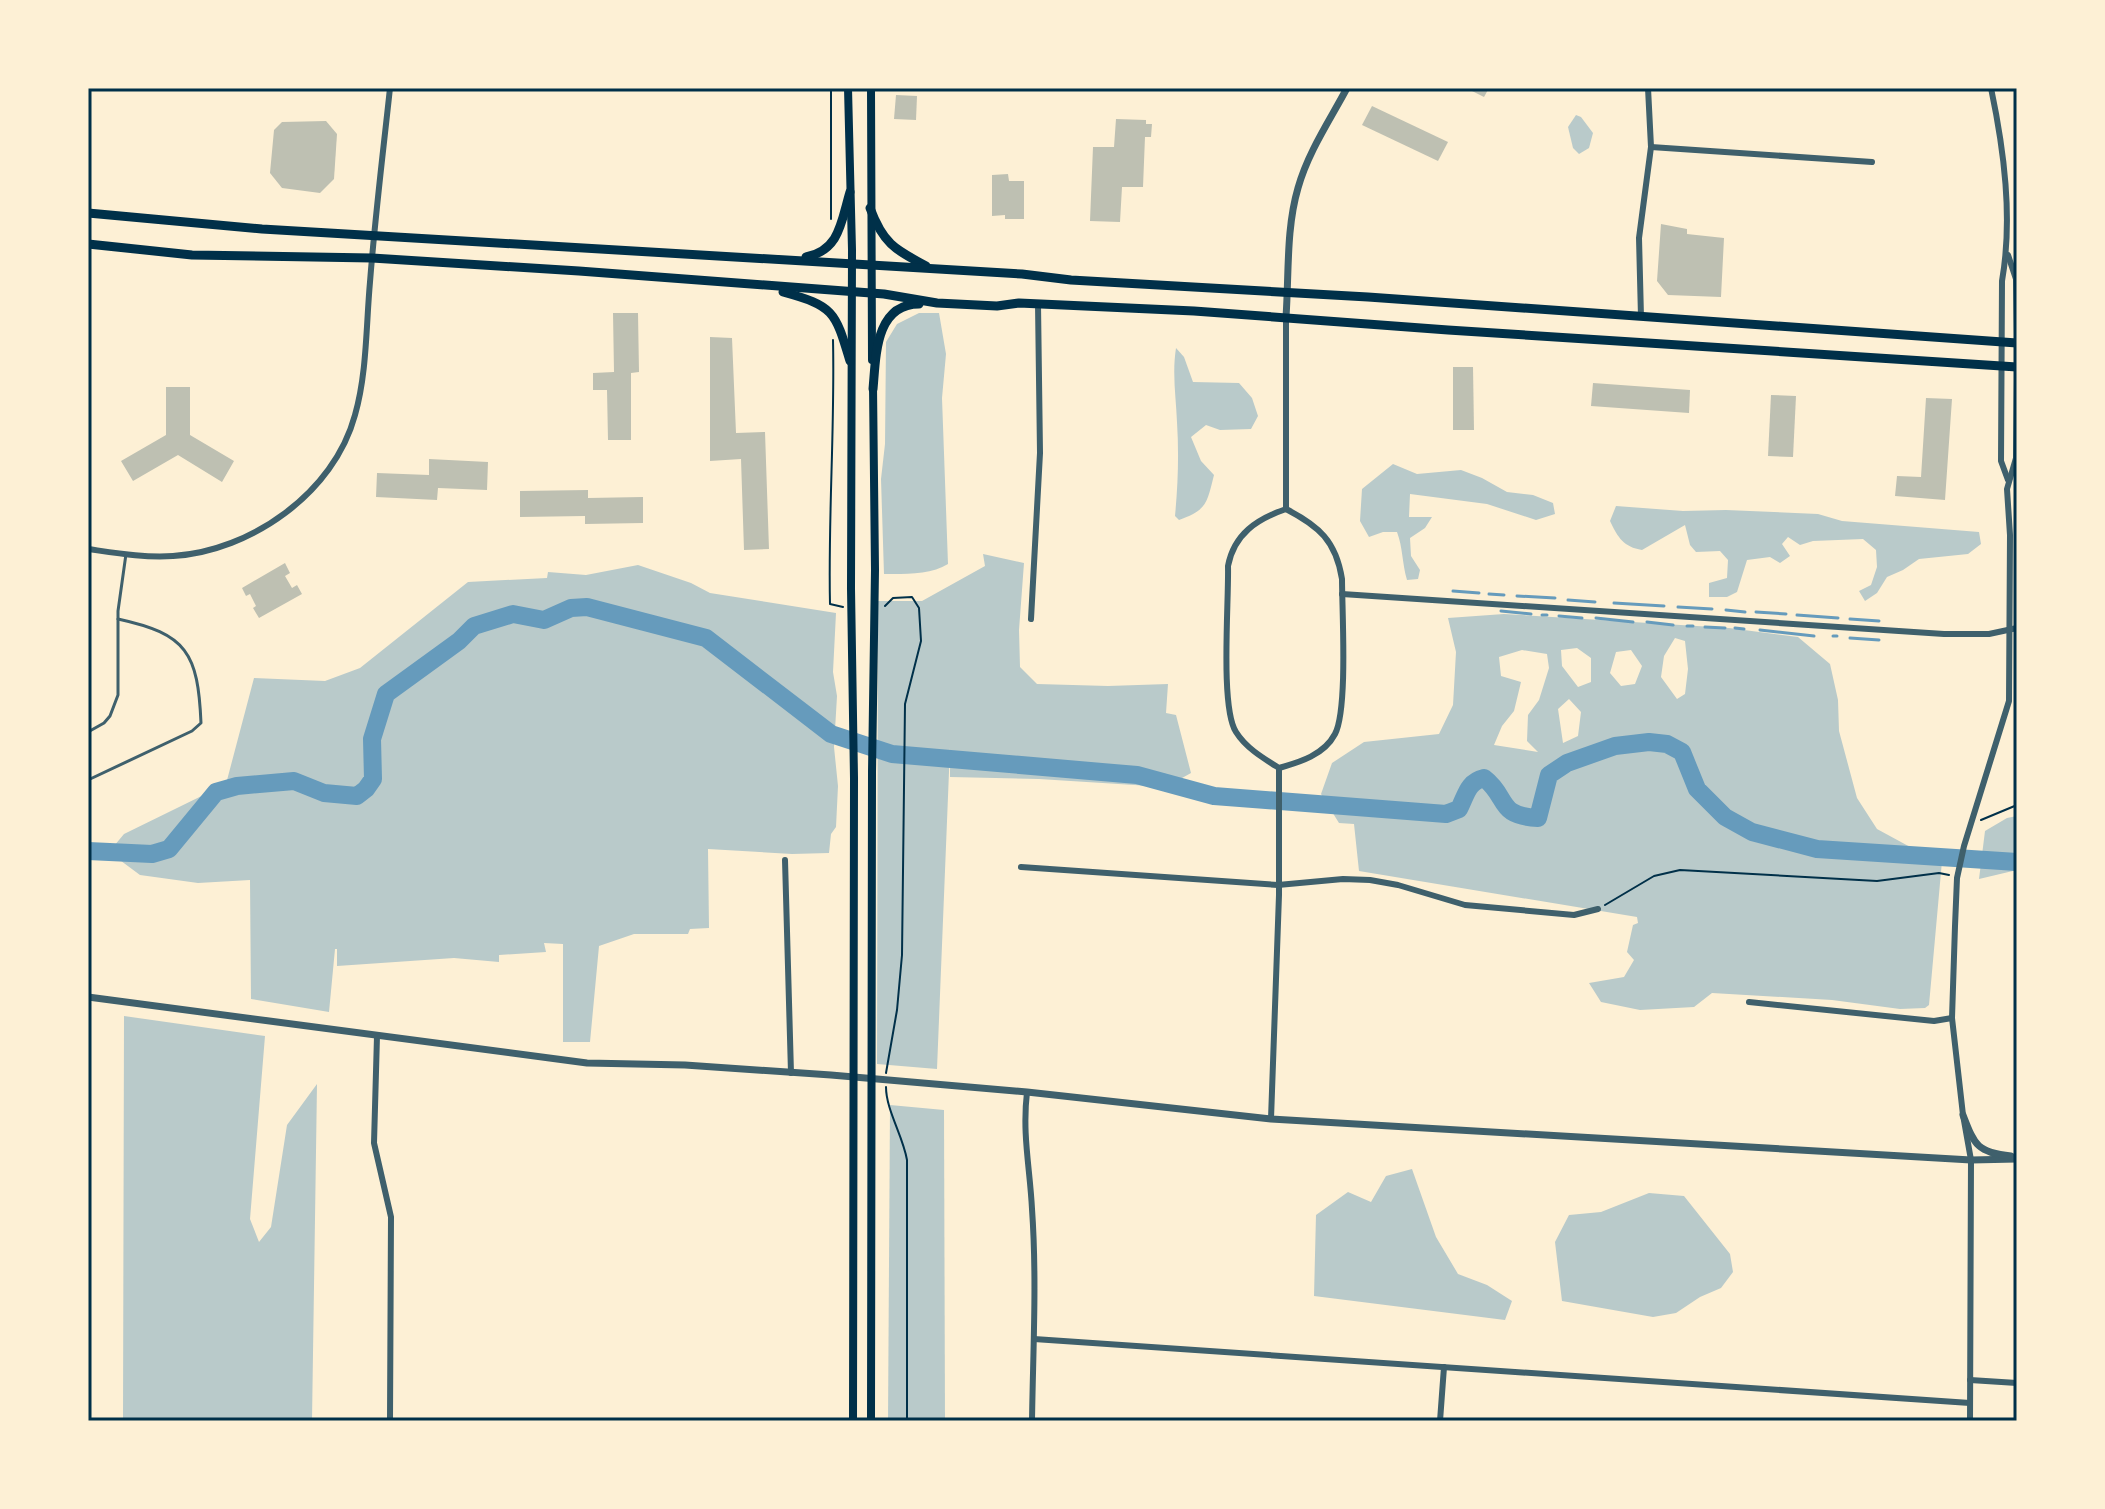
<svg xmlns="http://www.w3.org/2000/svg" width="2105" height="1509" font-family="Roboto,sans-serif">
  <rect width="100%" height="100%" fill="#fdf0d5"/>
  <g fill="#b9caca" fill-rule="evenodd">
    <path d="M1576,115L1581,117L1593,133L1589,148L1579,154L1573,148L1568,127Z"/>
    <path d="M919,313H939L946,354L942,398L948,564C931,575 904,574 884,574L881,479L885,444L886,342L897,324Z"/>
    <path d="M1176,348L1184,357L1193,382L1239,383L1252,398L1258,416L1251,429L1220,430L1206,425L1191,437L1201,461L1214,475C1207,503 1207,510 1179,520L1175,516C1178,484 1179,454 1177,422C1176,397 1172,374 1176,348Z"/>
    <path d="M1393,464L1417,474L1461,470L1482,478L1507,492L1533,495L1553,503L1555,514L1536,520L1487,504L1410,494L1409,517H1432L1425,528L1410,538L1411,556L1420,570L1418,579L1407,580C1402,563 1403,548 1397,532H1383L1369,537L1360,521L1362,489Z"/>
    <path d="M1616,506L1683,511L1726,510L1818,514L1842,521L1979,532L1981,544L1968,554L1919,559L1903,570L1887,577L1877,593L1865,601L1859,591L1871,585L1877,567L1876,550L1863,539L1813,541L1800,545L1788,537L1782,544L1790,556L1780,563L1770,557L1747,560L1737,592L1727,597H1709V583L1727,578L1728,560L1720,551L1696,552L1690,545L1685,525L1642,550C1624,547 1618,538 1610,521Z"/>
    <path d="M983,554L1024,563L1019,630L1020,667L1037,684L1108,686L1168,684L1166,713L1176,715L1191,773L1166,787L1039,779L950,777V747L937,1069L877,1064L878,601H922L985,566Z"/>
    <path d="M638,565L691,583L710,593L836,613L833,672L837,696L834,747L838,786L836,827L831,834L829,853L792,854L708,849L709,928L690,929L688,934H634L599,946L590,1042H563V944L544,943L546,952L499,955V962L454,958L337,966V949H335L329,1012L251,999L250,880L198,883L140,875L109,852L124,834L226,784L254,678L325,681L360,668L468,582L547,578L548,572L586,575Z"/>
    <path d="M1504,614L1729,628L1798,637L1830,664L1838,700L1839,731L1857,798L1877,829L1912,848L1943,850L1929,1005L1925,1008L1900,1009L1832,1000L1712,993L1694,1007L1640,1010L1601,1002L1589,983L1624,977L1634,960L1627,952L1633,925L1638,923L1637,917L1359,871L1354,824L1339,823L1321,794L1332,763L1364,742L1439,734L1453,705L1456,652L1448,618ZM1675,638L1685,641L1688,669L1685,694L1677,699L1661,677L1664,656ZM1577,648L1591,658V682L1578,687L1562,666L1561,650ZM1522,650L1547,654L1549,668L1539,700L1528,715L1527,741L1538,752L1494,745L1502,726L1514,711L1521,682L1501,676L1499,657ZM1631,650L1642,666L1635,684L1621,686L1610,673L1616,652ZM1569,699L1581,712L1578,736L1563,743L1558,709Z"/>
    <path d="M2017,816V870L1979,879L1985,831L2007,818Z"/>
    <path d="M124,1016L265,1036L250,1219L259,1242L271,1227L287,1125L317,1084L312,1421H123Z"/>
    <path d="M890,1105L944,1110L945,1421H888Z"/>
    <path d="M1412,1169L1436,1237L1458,1274L1487,1285L1512,1301L1505,1320L1314,1296L1316,1215L1348,1192L1371,1202L1386,1176Z"/>
    <path d="M1649,1193L1684,1196L1730,1254L1733,1272L1721,1288L1700,1297L1676,1313L1653,1317L1562,1301L1555,1242L1569,1215L1601,1212Z"/>
  </g>
  <g fill="none" stroke-linecap="round" stroke-linejoin="round">
    <g stroke="#669bbc" stroke-width="3">
      <path d="M1453,591L1479,593"/>
      <path d="M1489,594L1504,595"/>
      <path d="M1517,596L1555,598"/>
      <path d="M1568,600L1595,602"/>
      <path d="M1614,603L1664,606"/>
      <path d="M1678,607L1712,609"/>
      <path d="M1726,610L1745,612"/>
      <path d="M1501,611L1531,614"/>
      <path d="M1756,612L1786,614"/>
      <path d="M1542,615H1547"/>
      <path d="M1797,615L1838,618"/>
      <path d="M1559,616L1582,618"/>
      <path d="M1596,618L1633,622"/>
      <path d="M1850,619L1879,621"/>
      <path d="M1647,622L1673,625"/>
      <path d="M1687,626H1693"/>
      <path d="M1705,627L1725,628"/>
      <path d="M1735,628L1744,629"/>
      <path d="M1760,630L1814,636"/>
      <path d="M1833,636H1837"/>
      <path d="M1850,638L1879,640"/>
    </g>
    <path stroke="#669bbc" stroke-width="18" d="M88,851L152,854L169,849L216,792L237,786L294,781L324,793L357,796L366,789L373,779L372,739L386,694L459,641L474,626L513,614L544,620L571,608L587,607L706,638L831,734L892,754L1137,775L1214,796L1446,814L1459,809C1466,796 1467,782 1484,778C1509,797 1496,816 1538,818L1549,775L1567,763L1615,746L1649,742L1667,744L1682,752L1697,789L1725,817L1752,832L1817,849L2017,862"/>
  </g>
  <g fill="#bec0b2">
    <path d="M1466,88H1489L1484,97Z"/>
    <path d="M896,95L917,96L916,120L894,119Z"/>
    <path d="M1372,106L1448,142L1438,161L1362,125Z"/>
    <path d="M1116,119L1146,120V124H1152L1151,137H1145L1143,187H1122L1120,222L1090,221L1093,147H1114Z"/>
    <path d="M326,121L337,134L334,179L320,193L282,188L270,173L274,130L282,122Z"/>
    <path d="M1008,174L1009,181H1024V219H1005V215L992,216V175Z"/>
    <path d="M1661,224L1687,229V234L1724,238L1721,297L1668,295L1657,281Z"/>
    <path d="M613,313H638L639,372L631,373V440H608L607,390H593V373L614,372Z"/>
    <path d="M710,337L732,338L736,433L765,432L769,549L744,550L741,459L710,461Z"/>
    <path d="M1453,367H1473L1474,430H1453Z"/>
    <path d="M1593,383L1690,390L1689,413L1591,406Z"/>
    <path d="M166,387H190V435L234,461L222,482L178,455L133,481L121,461L166,435Z"/>
    <path d="M1771,395L1796,396L1793,457L1768,456Z"/>
    <path d="M1926,398L1952,399L1945,500L1895,496L1897,476L1921,477Z"/>
    <path d="M429,459L488,462L487,490L438,488L437,500L376,497L377,473L429,475Z"/>
    <path d="M588,490V498L643,497V523L585,524V516L520,517V491Z"/>
    <path d="M285,563L290,573L285,576L292,588L297,585L302,594L259,618L253,608L256,606L250,594L246,596L242,588Z"/>
  </g>
  <g fill="none" stroke-linecap="round" stroke-linejoin="round">
    <g stroke="#003049" stroke-width="2">
      <path d="M831,88V219"/>
      <path d="M833,340C835,428 828,516 830,604L843,607"/>
      <path d="M885,606L893,598L912,597L919,608L921,641L905,704L902,955L897,1010L886,1073"/>
      <path d="M1981,820L2017,805"/>
      <path d="M1605,905L1654,876L1680,870L1877,881L1939,873L1949,875"/>
      <path d="M886,1087C886,1110 903,1136 907,1160V1421"/>
    </g>
    <g stroke="#3f606c" stroke-width="3">
      <path d="M88,732L104,723L110,716L118,695V611L126,554"/>
      <path d="M88,780L192,731L201,723C198,653 187,634 118,619"/>
    </g>
    <g stroke="#3f606c" stroke-width="6">
      <path d="M1991,88C2004,150 2013,218 2002,281L2001,461L2008,480"/>
      <path d="M1651,147L1872,162"/>
      <path d="M2008,255L2016,279L2017,334"/>
      <path d="M1641,317L1639,238L1651,147L1648,88"/>
      <path d="M1286,509C1319,526 1336,541 1342,579C1342,611 1348,709 1335,734C1324,755 1300,762 1279,768C1263,758 1246,748 1236,732C1220,707 1229,601 1228,566C1234,534 1257,519 1286,509Z"/>
      <path d="M1286,509V317"/>
      <path d="M88,549C116,553 145,558 173,556C251,551 334,493 355,415C367,373 366,326 370,282C375,217 383,153 390,88"/>
      <path d="M1342,594L1944,634H1989L2017,628"/>
      <path d="M1031,619L1040,453L1038,304"/>
      <path d="M785,860L791,1073"/>
      <path d="M1021,867L1278,885L1343,879L1370,880L1398,885L1465,905L1574,915L1598,909"/>
      <path d="M1749,1002L1934,1021L1952,1018"/>
      <path d="M377,1036L374,1143L391,1217L390,1421"/>
      <path d="M1027,1092C1022,1135 1030,1168 1032,1209C1037,1280 1033,1351 1032,1421"/>
      <path d="M1271,1119L1279,895V768"/>
      <path d="M1034,1339L1970,1403"/>
      <path d="M1970,1380L2017,1383"/>
      <path d="M1440,1421L1444,1367"/>
      <path d="M1970,1421L1971,1160L1963,1115L1952,1018L1955,926L1957,878L1964,846L2009,701L2010,535L2007,489L2016,458L2017,380"/>
    </g>
    <g stroke="#3f606c" stroke-width="7">
      <path d="M1286,317C1289,274 1286,229 1298,188C1308,152 1330,120 1347,88"/>
      <path d="M88,997L587,1063L685,1065L831,1075L1027,1092L1271,1119L1971,1160L2017,1159"/>
      <path d="M1963,1115C1975,1146 1977,1152 2011,1156"/>
    </g>
    <g stroke="#003049" stroke-width="8">
      <path d="M848,88L852,250L851,589L854,778L853,1421"/>
      <path d="M871,88L872,360"/>
      <path d="M871,1421L872,772L875,570L873,386"/>
    </g>
    <g stroke="#003049" stroke-width="9">
      <path d="M870,208C883,243 894,249 926,266"/>
      <path d="M88,213L262,229L1022,274L1071,280L1368,297L2017,343"/>
      <path d="M88,244L192,255L372,258L579,271L884,294L937,303L997,306L1019,303L1194,311L1448,330L2017,367"/>
      <path d="M806,257C840,250 841,222 850,192"/>
      <path d="M783,292C834,306 835,311 850,361"/>
      <path d="M873,389C876,357 875,304 919,304"/>
    </g>
  </g>
  <rect width="2105" height="1509" fill="none" stroke="#fdf0d5" stroke-width="180"/>
  <rect x="90" y="90" width="1925" height="1329" fill="none" stroke="#003049" stroke-width="3"/>
</svg>
